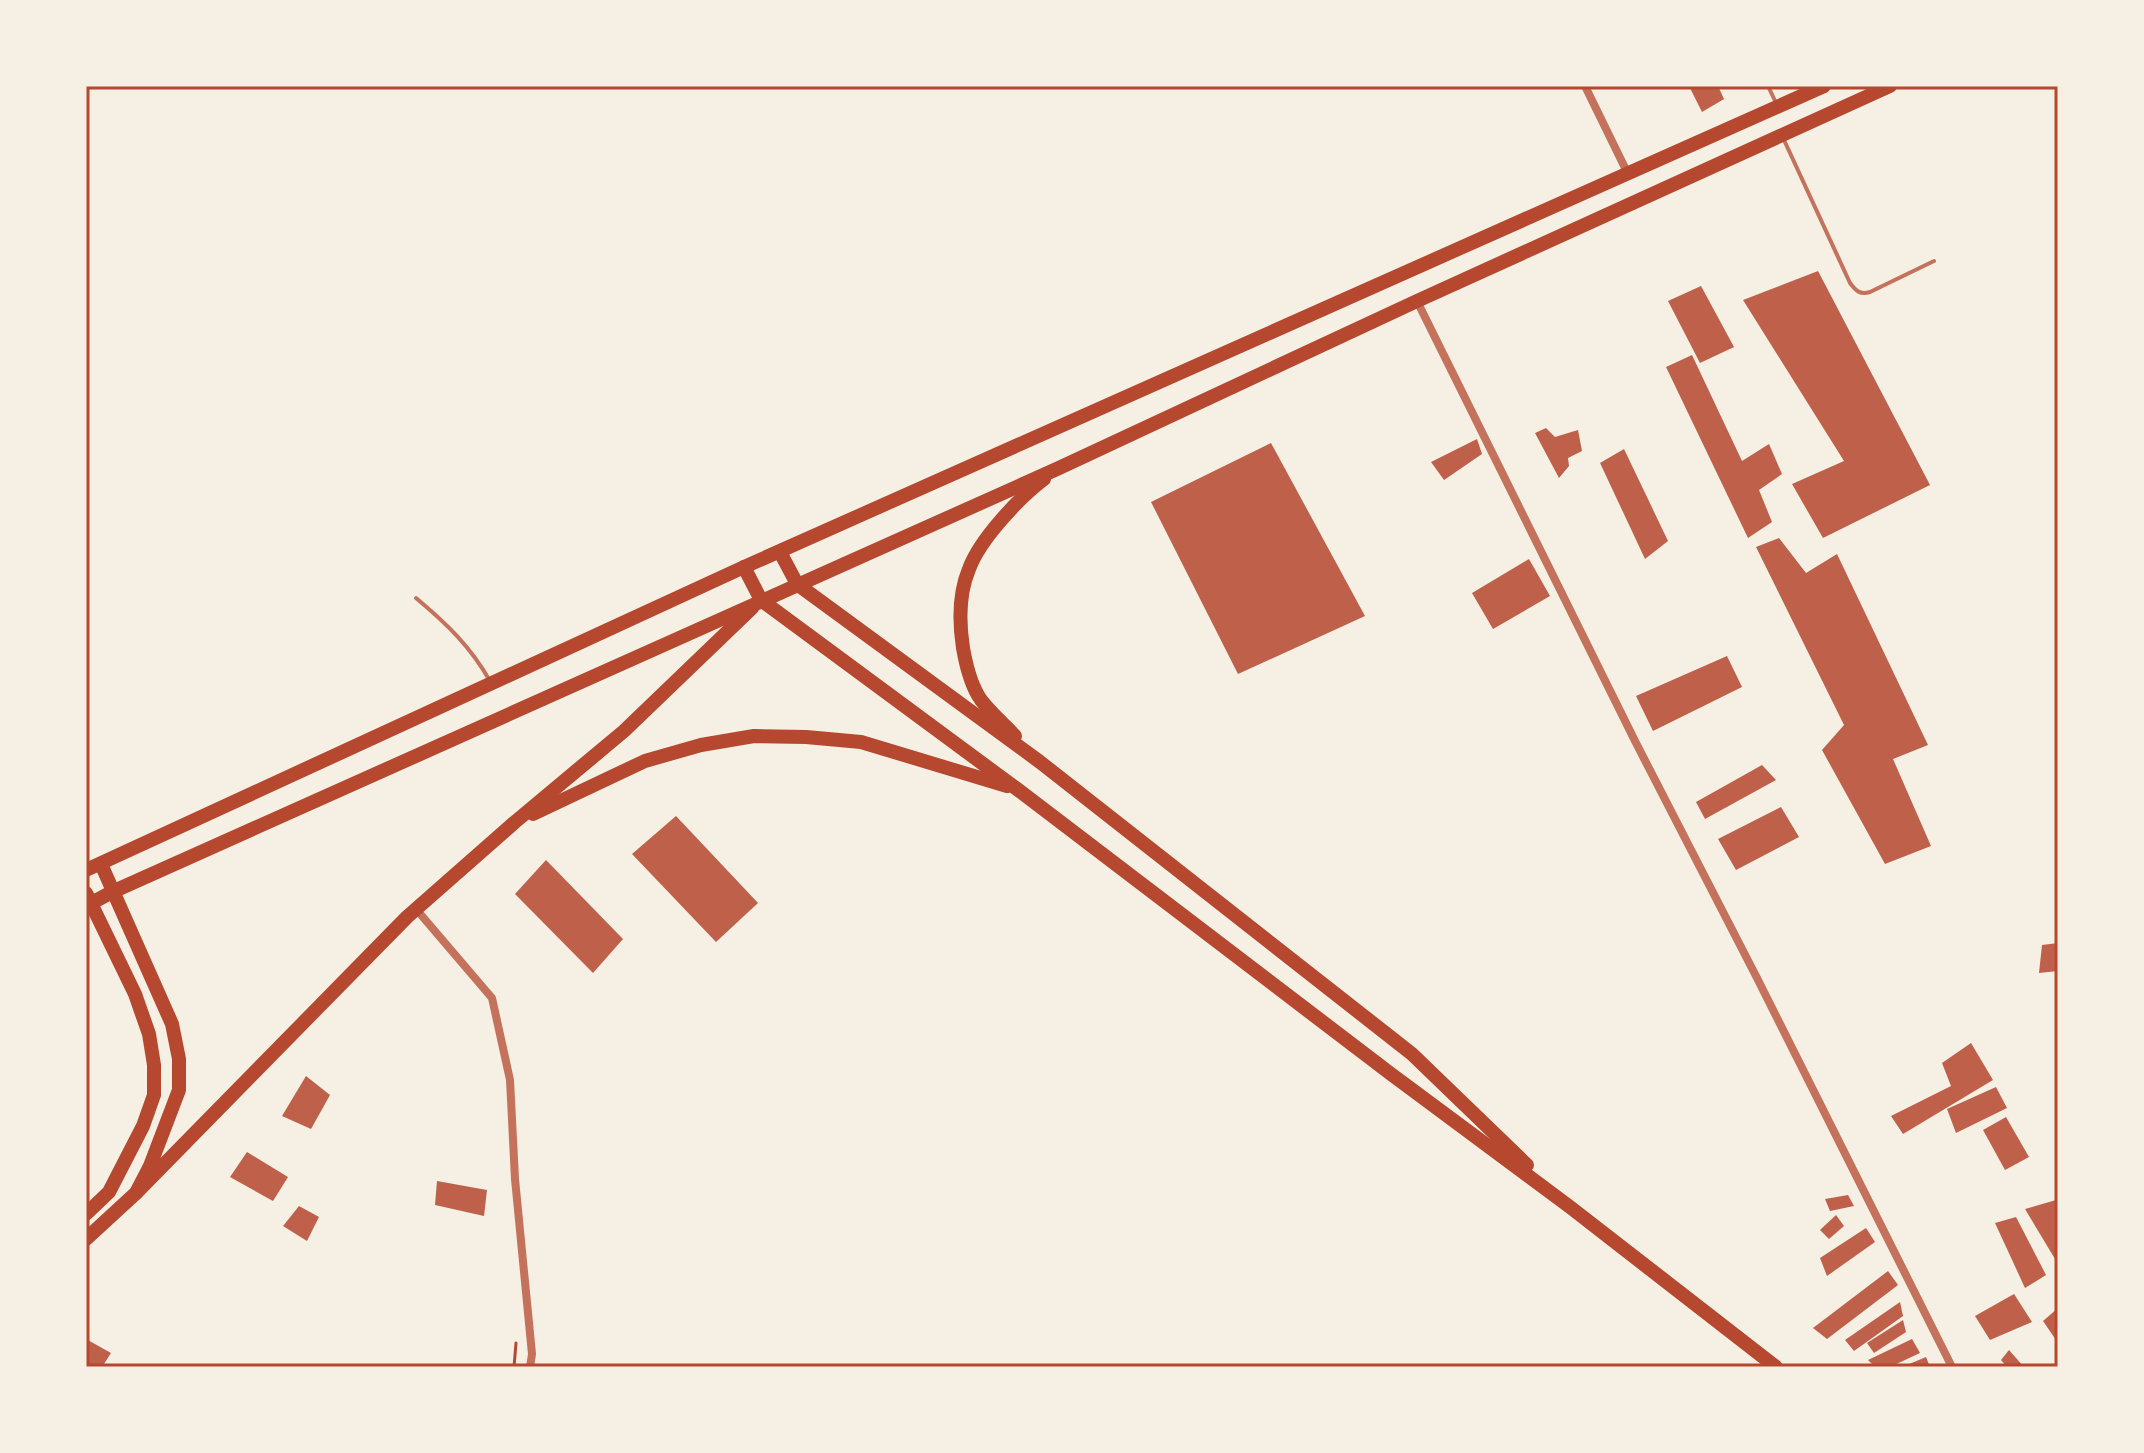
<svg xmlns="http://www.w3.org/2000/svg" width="2144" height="1453" font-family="'Libre Baskerville',serif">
  <rect width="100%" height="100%" fill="#f6efe4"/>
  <g fill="#bf614a">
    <path d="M1689,86H1718L1724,99L1702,112Z"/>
    <path d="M1818,271L1930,485L1823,538L1792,484L1844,461L1743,300Z"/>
    <path d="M1701,286L1734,347L1700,363L1668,301Z"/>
    <path d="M1692,355L1742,461L1769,444L1782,474L1759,490L1772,522L1748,538L1666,367Z"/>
    <path d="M1546,428L1555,437L1578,430L1582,451L1568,458L1569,466L1559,478L1535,433Z"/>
    <path d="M1477,439L1482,454L1444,480L1431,462Z"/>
    <path d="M1271,443L1365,616L1238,674L1151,502Z"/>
    <path d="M1624,449L1668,541L1645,559L1600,463Z"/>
    <path d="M1779,538L1806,573L1837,554L1928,745L1893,759L1931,846L1885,864L1822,750L1844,725L1756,547Z"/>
    <path d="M1529,559L1550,596L1493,629L1472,593Z"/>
    <path d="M1727,656L1742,687L1653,731L1636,696Z"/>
    <path d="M1762,765L1776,780L1705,819L1696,802Z"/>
    <path d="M1781,807L1799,837L1736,870L1718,839Z"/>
    <path d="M676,816L758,903L716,942L632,854Z"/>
    <path d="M546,860L623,939L593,973L515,894Z"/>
    <path d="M2058,943V971L2039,973L2042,945Z"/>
    <path d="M1971,1043L1993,1080L1903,1134L1891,1116L1951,1086L1942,1063Z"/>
    <path d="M306,1076L330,1095L311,1129L282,1116Z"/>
    <path d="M1996,1087L2007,1108L1956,1133L1947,1109Z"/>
    <path d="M2006,1117L2029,1157L2005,1170L1983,1130Z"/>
    <path d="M247,1152L288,1177L273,1201L230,1177Z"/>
    <path d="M437,1181L487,1190L484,1216L435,1205Z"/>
    <path d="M1848,1195L1854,1206L1830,1211L1825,1199Z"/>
    <path d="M2056,1200L2058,1203V1264L2025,1209Z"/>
    <path d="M299,1206L319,1217L307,1241L283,1226Z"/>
    <path d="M1836,1215L1844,1226L1829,1239L1820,1230Z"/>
    <path d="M2016,1217L2046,1275L2025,1288L1995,1223Z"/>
    <path d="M1866,1228L1875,1242L1827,1276L1820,1258Z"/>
    <path d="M1888,1271L1898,1285L1827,1339L1813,1328Z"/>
    <path d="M2014,1294L2032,1322L1990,1340L1975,1316Z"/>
    <path d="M1900,1302L1903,1316L1854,1351L1845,1340Z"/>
    <path d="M2058,1308V1343L2043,1321Z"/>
    <path d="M1903,1320L1906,1332L1874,1353L1867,1343Z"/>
    <path d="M86,1339L111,1353L102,1367H86Z"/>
    <path d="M1912,1339L1920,1353L1890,1367H1875L1868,1360Z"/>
    <path d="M2009,1350L2024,1367H2007L2001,1360Z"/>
    <path d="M1926,1357L1930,1367H1902Z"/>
  </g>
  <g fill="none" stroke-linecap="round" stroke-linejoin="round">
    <path stroke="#b5482f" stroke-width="3" d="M514,1367L516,1343"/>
    <g stroke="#c5725c" stroke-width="4">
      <path d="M1768,86L1777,105"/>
      <path d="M1784,140L1850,283C1856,291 1860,295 1870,292L1934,261"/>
      <path d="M416,598C447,624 470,646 490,681"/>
    </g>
    <g stroke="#c5725c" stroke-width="8">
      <path d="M1585,86L1628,174"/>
      <path d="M1417,301L1635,741L1757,978L1952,1367"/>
      <path d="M416,909L492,998L510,1080L515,1179L532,1354L530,1367"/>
    </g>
    <g stroke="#b5482f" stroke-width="14">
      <path d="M780,552L797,584L1040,762L1412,1054L1527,1165"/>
      <path d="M744,567L761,600L1017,789L1391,1074L1570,1207L1776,1367"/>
      <path d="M1015,736C1004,724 991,713 981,700C971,686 966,665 963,648C959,622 959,593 969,569C980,539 1019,498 1044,479"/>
      <path d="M533,814L645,761L701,745L754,736L806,737L861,742L1007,786"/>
      <path d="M86,870L744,567L1824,86"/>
      <path d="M86,893L135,994L149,1034L154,1065V1095L143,1126L109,1192L86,1214"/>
      <path d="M86,906L112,892L1059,468L1417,301L1890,86"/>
      <path d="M136,1193L407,917L515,822L624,731L752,608"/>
      <path d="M86,1239L136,1193L150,1166L179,1090V1059L172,1024L101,864"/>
    </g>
  </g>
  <rect width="2144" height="1453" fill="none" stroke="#f6efe4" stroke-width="176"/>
  <rect x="88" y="88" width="1968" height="1277" fill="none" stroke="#b5482f" stroke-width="3"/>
</svg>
